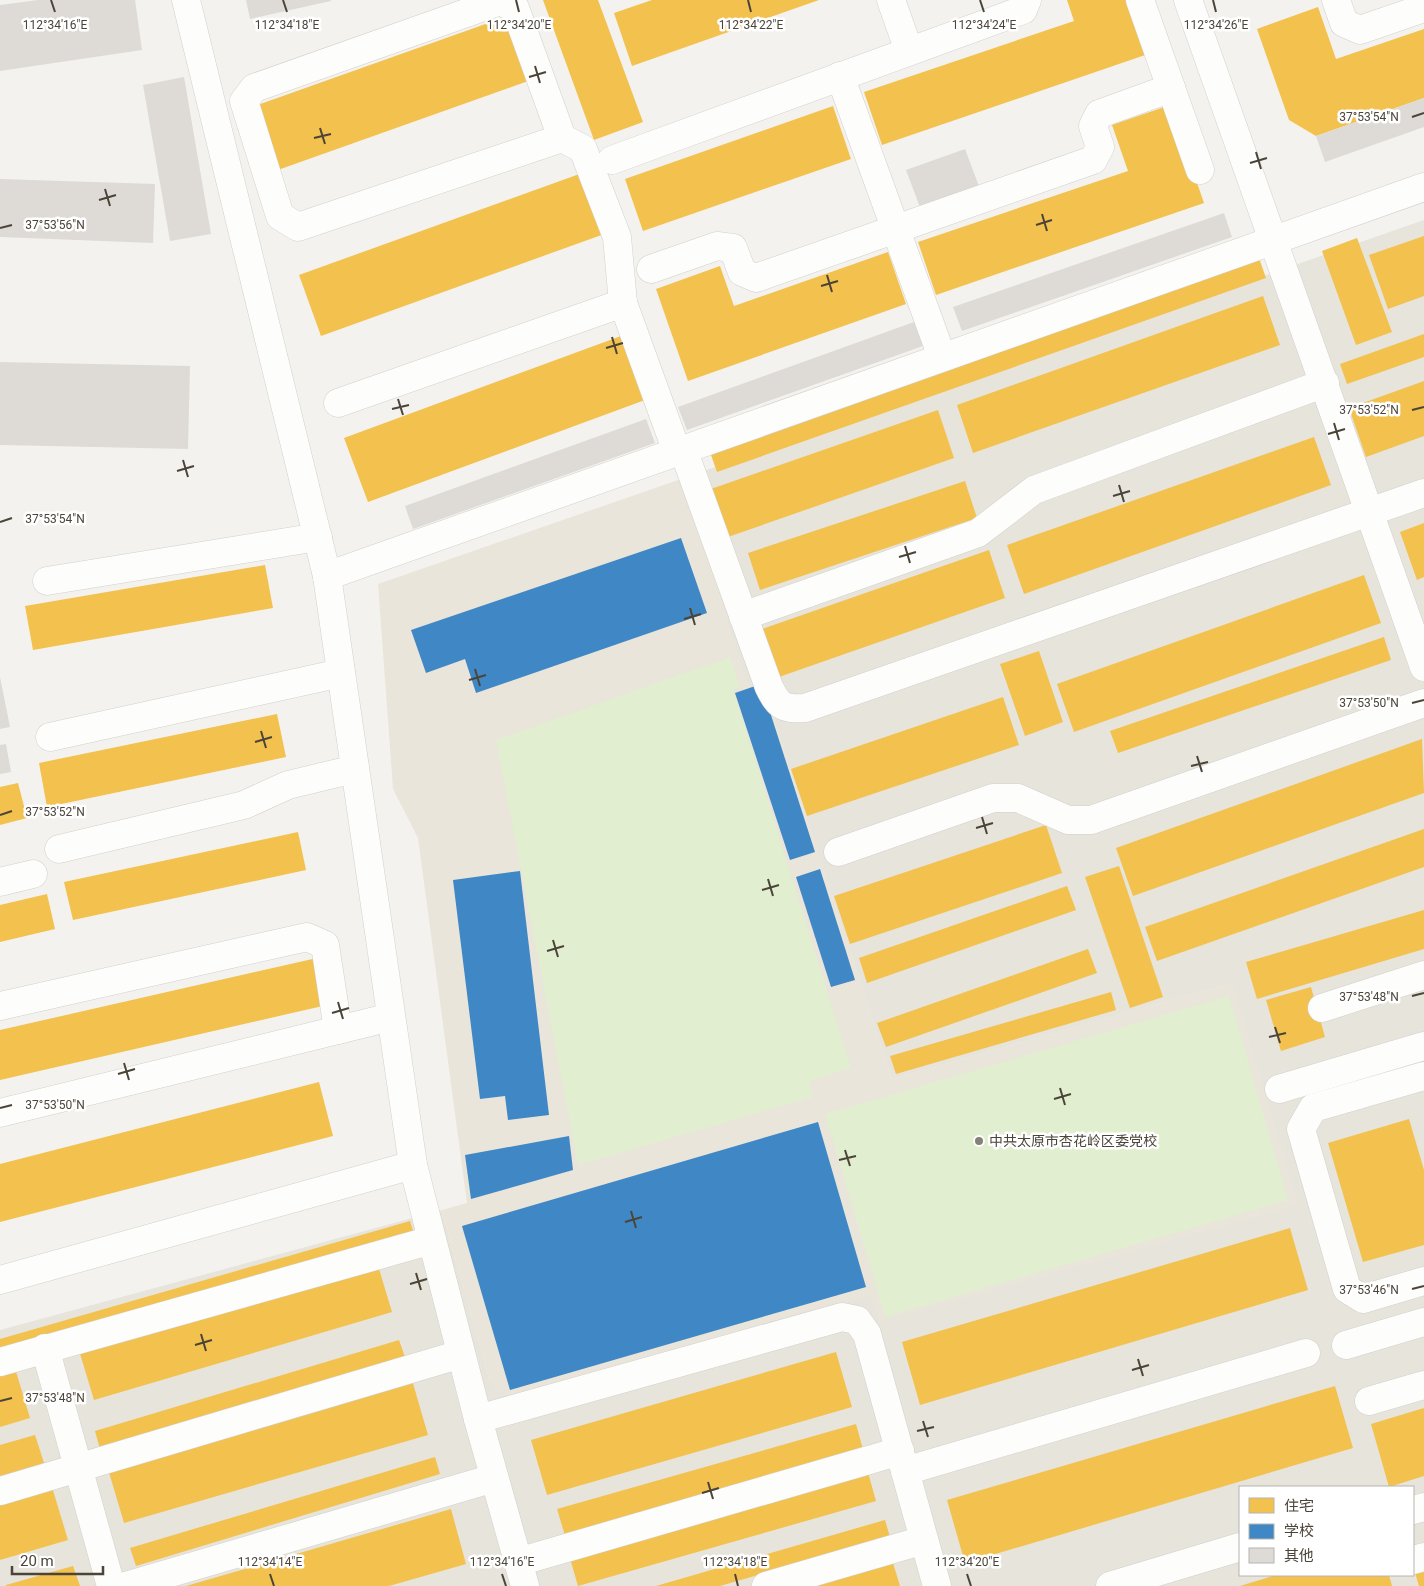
<svg xmlns="http://www.w3.org/2000/svg" width="1424" height="1586" font-family="Roboto,'Noto Sans SC',sans-serif">
  <rect width="100%" height="100%" fill="#f4f2ee"/>
  <path fill="#e7e4dc" fill-rule="evenodd" d="M1424,220V1586H0V1330L442,1210L490,1382L872,1295L880,1321L1232,983L892,1079L761,680L746,684L684,478ZM1240,1487H1413V1575H1240Z"/>
  <path fill="#eae5da" d="M684,478L746,683L761,679L892,1079L1232,983L1298,1205L880,1321L871,1295L524,1395H509L498,1392L490,1382L442,1210L467,1203L418,838L393,789L378,584Z"/>
  <g fill="#e1eecf">
    <path d="M730,657L740,687L733,689L851,1068L809,1081L813,1097L578,1165L496,740Z"/>
    <path d="M1229,996L1288,1200L885,1317L825,1114Z"/>
  </g>
  <g fill="#f2c14e">
    <path d="M543,0H598L643,122L594,140Z"/>
    <path d="M652,0H819L632,66L614,13Z"/>
    <path d="M1067,0H1133L1151,53L882,145L864,92L1074,21Z"/>
    <path d="M1318,7L1336,59L1424,29V98L1316,136L1289,120L1257,29Z"/>
    <path d="M508,16L531,80L275,171L252,107Z"/>
    <path d="M1170,105L1204,203L936,295L918,242L1128,171L1112,125Z"/>
    <path d="M833,106L851,159L643,231L625,179Z"/>
    <path d="M585,172L607,233L321,336L299,275Z"/>
    <path d="M1424,236V296L1388,309L1369,255Z"/>
    <path d="M1357,238L1392,332L1356,345L1322,251Z"/>
    <path d="M888,252L906,304L688,381L656,289L720,266L734,306Z"/>
    <path d="M1259,258L1266,278L717,472L710,452Z"/>
    <path d="M1263,296L1280,345L973,453L957,405Z"/>
    <path d="M1424,334V357L1347,384L1340,364Z"/>
    <path d="M621,336L645,400L368,502L344,438Z"/>
    <path d="M1424,381V436L1366,457L1349,408Z"/>
    <path d="M938,410L954,458L725,538L708,490Z"/>
    <path d="M1314,437L1331,485L1024,594L1007,545Z"/>
    <path d="M965,481L977,518L760,590L748,553Z"/>
    <path d="M1424,523V577L1417,580L1400,532Z"/>
    <path d="M989,550L1005,598L776,678L759,630Z"/>
    <path d="M265,565L273,608L33,650L25,606Z"/>
    <path d="M1364,575L1381,623L1074,732L1057,684Z"/>
    <path d="M1384,637L1391,660L1118,753L1110,731Z"/>
    <path d="M1039,651L1063,722L1025,736L1000,664Z"/>
    <path d="M1003,697L1019,745L807,816L791,769Z"/>
    <path d="M277,714L286,757L47,807L39,763Z"/>
    <path d="M1422,739L1424,793L1133,896L1116,848Z"/>
    <path d="M18,783L27,818L0,825V787Z"/>
    <path d="M1046,825L1062,873L850,944L834,896Z"/>
    <path d="M1424,829V867L1157,961L1145,927Z"/>
    <path d="M298,832L306,870L73,920L64,882Z"/>
    <path d="M1119,866L1163,997L1130,1008L1085,877Z"/>
    <path d="M1067,886L1076,910L867,983L859,958Z"/>
    <path d="M47,894L55,929L0,942V905Z"/>
    <path d="M1424,910V949L1257,999L1246,962Z"/>
    <path d="M1088,949L1097,973L886,1047L877,1023Z"/>
    <path d="M317,958L327,1005L0,1080V1030Z"/>
    <path d="M1311,987L1325,1037L1281,1051L1266,1000Z"/>
    <path d="M1111,992L1116,1010L896,1074L890,1056Z"/>
    <path d="M319,1082L333,1136L0,1222V1164Z"/>
    <path d="M1409,1119L1424,1170V1245L1363,1262L1328,1143Z"/>
    <path d="M410,1221L415,1237L0,1357V1339Z"/>
    <path d="M1290,1228L1308,1290L920,1405L902,1342Z"/>
    <path d="M376,1259L392,1312L94,1400L78,1347Z"/>
    <path d="M399,1340L405,1357L100,1449L95,1431Z"/>
    <path d="M836,1352L852,1407L547,1495L531,1440Z"/>
    <path d="M14,1365L30,1418L0,1427V1369Z"/>
    <path d="M412,1380L428,1435L124,1523L108,1469Z"/>
    <path d="M1335,1386L1353,1448L965,1563L947,1500Z"/>
    <path d="M1424,1408V1476L1389,1487L1371,1424Z"/>
    <path d="M856,1424L864,1453L566,1539L557,1509Z"/>
    <path d="M35,1435L46,1469L0,1482V1445Z"/>
    <path d="M435,1457L440,1474L136,1566L130,1548Z"/>
    <path d="M867,1469L876,1501L578,1586L569,1555Z"/>
    <path d="M52,1487L68,1540L0,1560V1503Z"/>
    <path d="M451,1509L466,1564L389,1586H186Z"/>
    <path d="M885,1520L890,1537L720,1586H656Z"/>
    <path d="M893,1563L900,1586H815Z"/>
    <path d="M73,1566L80,1586H6V1585Z"/>
    <path d="M1424,1570V1586H1419L1415,1573Z"/>
    <path d="M1276,1575H1389L1392,1586H1240Z"/>
  </g>
  <g fill="#3f88c5">
    <path d="M681,538L707,613L476,693L465,659L426,673L411,630Z"/>
    <path d="M761,684L815,852L790,860L735,693Z"/>
    <path d="M820,869L855,980L831,987L796,877Z"/>
    <path d="M520,871L549,1115L508,1120L505,1096L480,1099L453,880Z"/>
    <path d="M818,1122L866,1287L510,1390L462,1226Z"/>
    <path d="M569,1136L573,1170L471,1199L465,1155Z"/>
  </g>
  <g fill="#dedbd6">
    <path d="M38,0H135L142,50L0,71V5Z"/>
    <path d="M246,0H331V1L250,19Z"/>
    <path d="M184,77L211,234L170,241L143,85Z"/>
    <path d="M1424,98V127L1325,162L1316,136Z"/>
    <path d="M965,149L980,189L921,210L906,170Z"/>
    <path d="M0,179L155,184L153,243L0,237Z"/>
    <path d="M1224,213L1232,237L962,331L953,307Z"/>
    <path d="M914,322L923,346L687,430L678,407Z"/>
    <path d="M0,362L190,366L188,449L0,445Z"/>
    <path d="M646,419L655,443L413,529L405,506Z"/>
    <path d="M0,677L10,727L0,729Z"/>
    <path d="M6,744L11,772L0,774V745Z"/>
  </g>
  <g fill="none" stroke-linecap="round" stroke-linejoin="round">
    <defs>
      <g id="minor">
        <path d="M186,0L327,576L413,1165L478,1419L525,1586"/>
        <path d="M891,0L909,51"/>
        <path d="M1140,0L1200,170"/>
        <path d="M1188,0L1424,667"/>
        <path d="M1336,0L1344,23L1360,30L1424,8"/>
        <path d="M840,76L942,357"/>
        <path d="M562,138L298,227L280,216L244,101L254,88L500,1L515,8L562,138L583,149L617,237L623,303L677,452"/>
        <path d="M612,160L1023,10L1027,0"/>
        <path d="M651,269L717,246L733,248L742,272L756,278L1093,160L1100,147L1093,126L1099,114L1171,88"/>
        <path d="M338,403L623,303"/>
        <path d="M683,449L769,687C779,707 783,709 805,708L1424,493"/>
        <path d="M327,576L1424,187"/>
        <path d="M47,581L318,537"/>
        <path d="M743,616L978,533L1034,490L1325,383"/>
        <path d="M50,737L341,673"/>
        <path d="M59,849L244,805L288,785L355,769"/>
        <path d="M838,852L993,798H1018L1068,820H1091L1424,703"/>
        <path d="M0,882L33,874"/>
        <path d="M0,1006L307,937L325,945L338,1030"/>
        <path d="M1322,1008L1424,975"/>
        <path d="M1424,1076L1313,1108L1301,1129L1347,1289L1363,1299L1424,1281"/>
        <path d="M1279,1089L1424,1046"/>
        <path d="M0,1113L391,1017"/>
        <path d="M0,1280L413,1165"/>
        <path d="M1346,1345L1424,1322"/>
        <path d="M45,1348L111,1586"/>
        <path d="M0,1362L432,1240"/>
        <path d="M1369,1401L1424,1385"/>
        <path d="M478,1419L842,1317L857,1320L867,1334L937,1586"/>
        <path d="M905,1471L1306,1353"/>
        <path d="M0,1491L461,1354"/>
        <path d="M1413,1510L1424,1507"/>
        <path d="M1413,1560L1424,1557"/>
        <path d="M518,1562L900,1451"/>
        <path d="M126,1586L494,1478"/>
        <path d="M766,1586L924,1540"/>
        <path d="M1110,1586L1240,1547"/>
      </g>
    </defs>
    <use href="#minor" stroke="#d2d0cb" stroke-width="29"/>
    <use href="#minor" stroke="#fdfdfc" stroke-width="28"/>
  </g>
  <path fill="none" stroke="#4b4439" stroke-width="2" d="M51,0L55,12M283,0L287,12M516,0L519,12M748,0L751,12M980,0L984,12M1213,0L1216,12M535,66L540,83M529,77L546,72M1412,117L1424,113M320,128L325,144M314,138L331,134M1256,152L1261,169M1250,163L1267,158M105,189L110,206M99,200L116,195M1042,214L1047,231M1036,225L1052,220M0,228L12,225M827,275L832,292M821,286L838,281M612,337L617,354M606,348L623,343M398,399L403,415M392,409L409,405M1412,410L1424,407M1334,423L1339,440M1328,434L1345,429M183,460L188,477M177,471L194,466M1119,485L1124,502M1113,496L1130,491M0,522L12,518M905,546L910,563M899,557L916,552M690,608L695,625M684,619L701,614M475,669L480,686M469,680L486,675M1412,703L1424,700M261,731L266,748M255,742L272,737M1197,756L1202,772M1191,766L1208,762M0,815L12,811M982,817L987,834M976,828L993,823M768,879L773,896M762,890L779,885M553,940L558,957M547,951L564,946M1412,996L1424,993M338,1002L343,1019M332,1013L349,1008M1275,1027L1280,1043M1269,1037L1286,1033M124,1063L129,1080M118,1074L135,1069M1060,1088L1065,1105M1054,1099L1071,1094M0,1108L12,1105M845,1150L850,1166M839,1160L856,1156M631,1211L636,1228M625,1222L642,1217M416,1273L421,1290M410,1284L427,1279M1412,1289L1424,1286M201,1334L206,1351M195,1345L212,1340M1138,1359L1143,1376M1132,1370L1149,1365M0,1401L12,1398M923,1421L928,1437M917,1431L934,1427M708,1482L713,1499M702,1493L719,1488M270,1574L274,1586M502,1574L506,1586M735,1574L738,1586M967,1574L971,1586"/>
  <circle fill="#868178" stroke="#fff" stroke-width="2" cx="979" cy="1141" r="5"/>
  <g text-anchor="middle" dominant-baseline="central" stroke-width="5" stroke-linejoin="round" paint-order="stroke">
    <g font-size="14" fill="#4b4439" stroke="#fff" text-anchor="start">
      <text x="989" y="1141">中共太原市杏花岭区委党校</text>
    </g>
  </g>
  <g font-size="12" text-anchor="middle" fill="#4b4439" stroke="#fff" stroke-width="5" stroke-linejoin="round" paint-order="stroke">
    <text x="55" y="29">112°34'16"E</text>
    <text x="287" y="29">112°34'18"E</text>
    <text x="519" y="29">112°34'20"E</text>
    <text x="751" y="29">112°34'22"E</text>
    <text x="984" y="29">112°34'24"E</text>
    <text x="1216" y="29">112°34'26"E</text>
    <text x="1369" y="121">37°53'54"N</text>
    <text x="55" y="229">37°53'56"N</text>
    <text x="1369" y="414">37°53'52"N</text>
    <text x="55" y="523">37°53'54"N</text>
    <text x="1369" y="707">37°53'50"N</text>
    <text x="55" y="816">37°53'52"N</text>
    <text x="1369" y="1001">37°53'48"N</text>
    <text x="55" y="1109">37°53'50"N</text>
    <text x="1369" y="1294">37°53'46"N</text>
    <text x="55" y="1402">37°53'48"N</text>
    <text x="270" y="1566">112°34'14"E</text>
    <text x="502" y="1566">112°34'16"E</text>
    <text x="735" y="1566">112°34'18"E</text>
    <text x="967" y="1566">112°34'20"E</text>
  </g>
  <rect x="1239" y="1486" width="175" height="90" fill="#ffffff" stroke="#b7b4b0"/>
  <rect x="1249" y="1498" width="25" height="15" fill="#f2c14e" stroke="#b7b4b0"/>
  <text x="1284" y="1511" font-size="15" fill="#4b4439">住宅</text>
  <rect x="1249" y="1524" width="25" height="15" fill="#3f88c5" stroke="#b7b4b0"/>
  <text x="1284" y="1536" font-size="15" fill="#4b4439">学校</text>
  <rect x="1249" y="1548" width="25" height="15" fill="#dedbd6" stroke="#b7b4b0"/>
  <text x="1284" y="1561" font-size="15" fill="#4b4439">其他</text>
  <path d="M12 1566v8h91v-8" fill="none" stroke="#4b4439" stroke-width="2.5"/>
  <text x="20" y="1566" font-size="15" fill="#4b4439" stroke="#ffffff" stroke-width="4" paint-order="stroke">20 m</text>
</svg>
